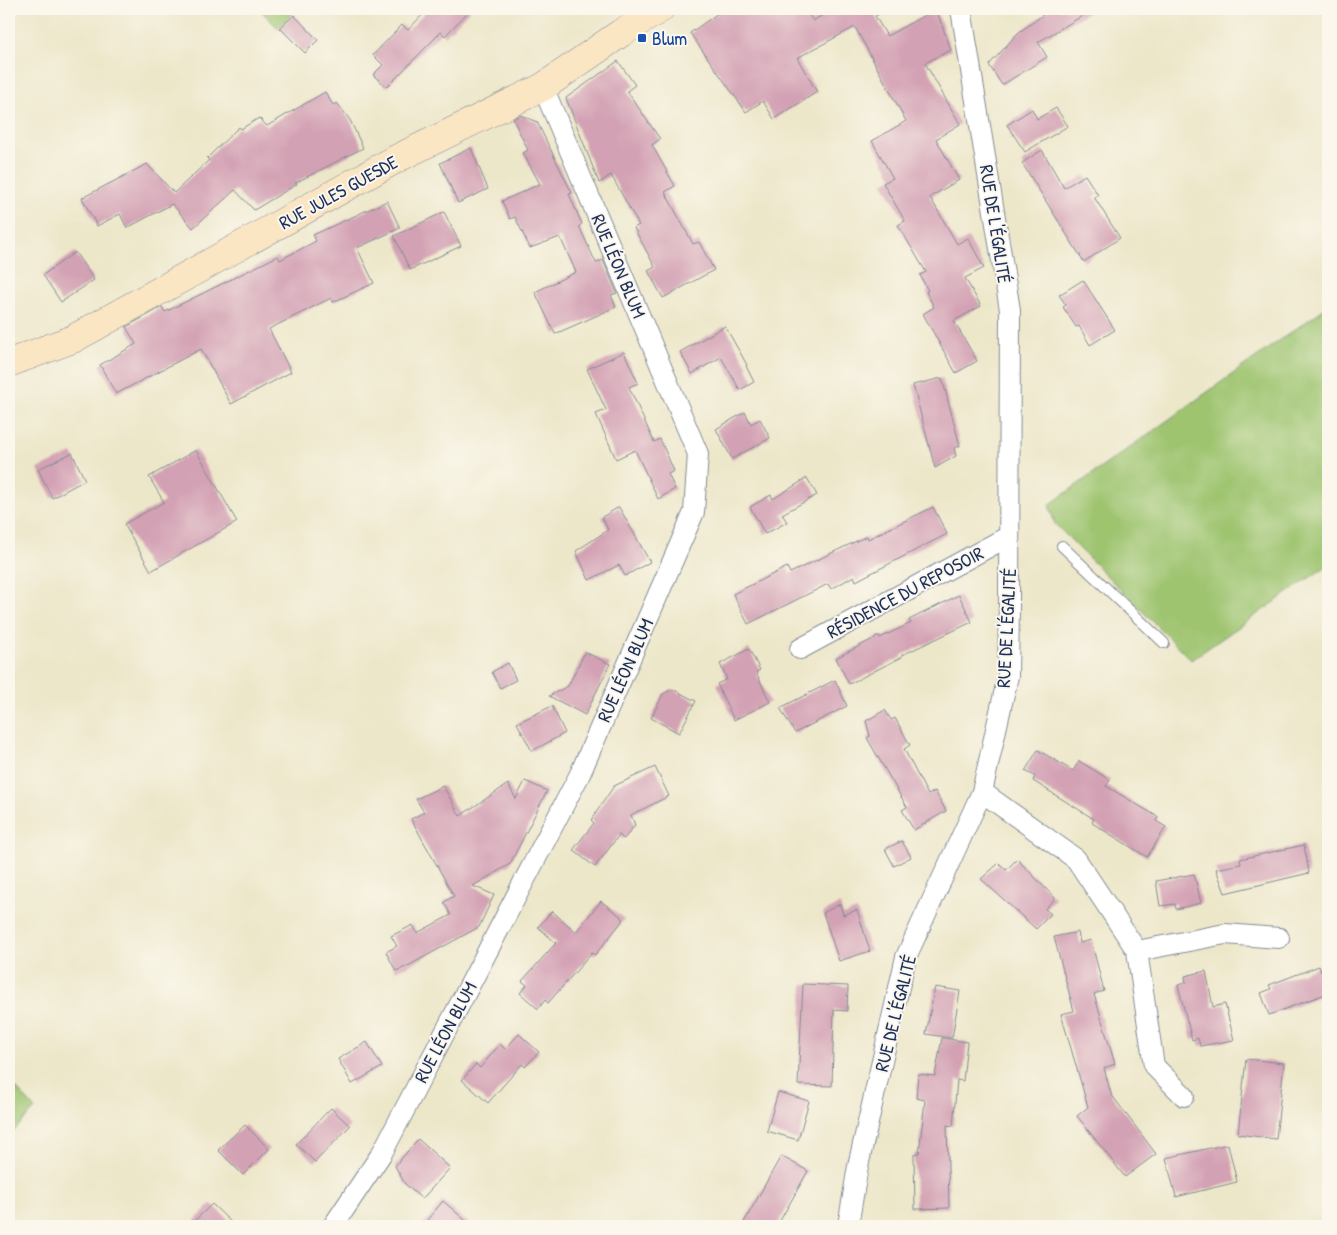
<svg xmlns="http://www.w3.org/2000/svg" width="1337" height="1235" font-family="'Patrick Hand',sans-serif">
  <rect width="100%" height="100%" fill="#fbf7ec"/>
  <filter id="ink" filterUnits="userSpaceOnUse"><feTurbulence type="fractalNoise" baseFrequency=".02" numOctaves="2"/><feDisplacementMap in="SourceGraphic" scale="10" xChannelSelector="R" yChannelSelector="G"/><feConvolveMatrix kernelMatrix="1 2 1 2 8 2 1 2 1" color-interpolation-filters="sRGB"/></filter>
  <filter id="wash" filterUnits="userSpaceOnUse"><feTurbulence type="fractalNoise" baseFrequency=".0096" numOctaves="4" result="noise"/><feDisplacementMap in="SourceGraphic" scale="20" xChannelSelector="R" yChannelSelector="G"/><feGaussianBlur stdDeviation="1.12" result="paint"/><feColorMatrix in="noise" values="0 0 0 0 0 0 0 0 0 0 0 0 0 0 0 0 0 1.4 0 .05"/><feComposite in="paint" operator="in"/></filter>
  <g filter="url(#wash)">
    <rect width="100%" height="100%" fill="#ede7ca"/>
    <g fill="#9ec46f" stroke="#5c7a66">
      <path d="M259,9H297L278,28Z"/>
      <path d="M1328,306V565L1191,660L1055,524L1049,505Z"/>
      <path d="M9,1080L35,1109L9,1136Z"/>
    </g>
    <g id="blocks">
      <g fill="#d3a1b4">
        <path d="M428,9H471L445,36L441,32L387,87L373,75L383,65L373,55L402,25L408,30Z"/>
        <path d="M724,9H805L813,21L832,9H889L875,16L887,36L936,9L951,50L925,63L960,124L936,139L959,180L930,197L957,244L968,238L984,268L965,278L981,306L954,321L977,361L956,373L923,314L934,307L926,292L928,291L920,275L926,272L898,225L905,221L883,183L893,178L872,141L906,121L855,27L797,58L817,92L774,119L763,101L746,112L690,33Z"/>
        <path d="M1051,9H1094L1038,42L1047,57L1002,85L989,65L1018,33Z"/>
        <path d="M294,15L318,40L305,53L280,28Z"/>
        <path d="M618,61L635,85L627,91L660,139L652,145L675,186L665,192L693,244L699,242L714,270L663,298L648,271L655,267L634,228L639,225L611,175L599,183L566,98Z"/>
        <path d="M325,92L333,105L337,103L350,120L363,148L295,183L297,184L254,210L235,190L193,228L172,204L127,228L120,214L97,226L82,198L147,164L174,193L209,160L207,158L239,127L241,129L259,118L267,126Z"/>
        <path d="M1056,108L1068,126L1025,152L1007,125L1032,109L1037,119Z"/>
        <path d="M520,115L537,122L572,193L569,194L582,224L579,226L596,263L603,260L617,293L611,295L616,307L555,334L535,292L576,272L560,237L530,248L515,217L510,219L502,201L540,184L523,153L528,150L513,119Z"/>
        <path d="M471,148L488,189L458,203L440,163Z"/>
        <path d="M1042,150L1064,188L1085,175L1098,195L1094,197L1120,238L1084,262L1022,163Z"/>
        <path d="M387,201L400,228L357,248L374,283L333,302L331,298L269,329L291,372L231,404L201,349L116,394L100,365L136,344L126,327L162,307L165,312L278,256L280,260L316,241L313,235Z"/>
        <path d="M444,212L461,246L410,270L394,236Z"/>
        <path d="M75,252L94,280L61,302L43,275Z"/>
        <path d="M1083,280L1115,330L1090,345L1079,326L1076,327L1063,307L1066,305L1059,295Z"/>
        <path d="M725,326L747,365L746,366L754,382L740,390L721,357L692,374L680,352Z"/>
        <path d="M624,352L638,383L629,387L654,442L660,439L674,471L668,474L675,489L658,499L635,450L616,459L596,414L606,410L587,369Z"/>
        <path d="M942,378L960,446L954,448L956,456L935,468L913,385Z"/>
        <path d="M745,412L751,424L760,419L770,438L732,459L716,429Z"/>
        <path d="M196,450L237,522L151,571L124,524L164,502L149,477Z"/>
        <path d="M72,453L85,480L52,498L38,469Z"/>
        <path d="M807,478L817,495L782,514L787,522L765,534L750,507L771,495L773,499Z"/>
        <path d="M619,507L650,562L625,576L619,565L589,580L576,551L608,530L602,517Z"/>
        <path d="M933,507L947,534L856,581L854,576L831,589L828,584L748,624L733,594L787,567L790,573L867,536L868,539Z"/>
        <path d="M959,595L972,622L902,655V657L849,684L836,658L879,636L880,638L911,623L909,620Z"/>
        <path d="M749,649L760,670L756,672L770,702L734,720L717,684L727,679L720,664Z"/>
        <path d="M585,652L610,664L585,715L549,696L568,686Z"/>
        <path d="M508,663L516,680L500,688L492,672Z"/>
        <path d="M835,680L847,706L795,733L780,708Z"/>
        <path d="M672,689L696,701L679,733L651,718L663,694Z"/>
        <path d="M552,706L565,733L532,751L517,723Z"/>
        <path d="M885,710L891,720L895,718L910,745L904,749L928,795L935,791L946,811L914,830L902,810L907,807L867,738L870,736L866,721Z"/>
        <path d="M1038,750L1073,771L1079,761L1110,780L1106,786L1158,817L1156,821L1166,827L1147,857L1092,823L1094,819L1033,781L1035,776L1025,771Z"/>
        <path d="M655,767L669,796L631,815L635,825L624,839L619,835L595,867L573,850L594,823L591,820L614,786Z"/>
        <path d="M525,781L547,791L510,864L473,886L494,895L479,927L408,966L396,971L386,952L397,946L391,936L413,925L417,933L451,915L444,902L454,896L411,819L424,812L416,799L443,786L460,816L508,784L516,799Z"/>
        <path d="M902,841L911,857L894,866L885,849Z"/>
        <path d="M1304,845L1309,873L1225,893L1216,869L1241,864L1240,859Z"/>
        <path d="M1017,859L1055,898L1045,909L1051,914L1036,929L981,879L999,863L1006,870Z"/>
        <path d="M1194,874L1201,903L1176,909L1175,904L1160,906L1156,881Z"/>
        <path d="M601,901L624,919L595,955L592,953L548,1003L545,1000L538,1009L520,993L527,985L522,981L556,943L538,927L552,911L576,932Z"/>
        <path d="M840,904L843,915L857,910L870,951L839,961L823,913Z"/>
        <path d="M1078,932L1080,943L1091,940L1104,991L1094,994L1115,1064L1104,1068L1111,1094L1156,1154L1125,1177L1077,1116L1088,1107L1061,1014L1074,1011L1054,937Z"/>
        <path d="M1319,966L1321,972L1328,969V993L1269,1015L1261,993L1271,989L1269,985Z"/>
        <path d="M1206,971L1213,1007L1225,1004L1234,1040L1200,1046L1198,1038L1192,1040L1178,985L1186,983L1185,976Z"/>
        <path d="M803,984L848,986L847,1011L834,1010L832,1086L798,1085Z"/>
        <path d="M935,987L960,991L952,1038L926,1034Z"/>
        <path d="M519,1034L539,1052L525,1067L522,1064L488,1103L462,1080L476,1064L480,1068L500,1044L505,1049Z"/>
        <path d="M942,1038L967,1042L963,1081L957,1080L953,1126L947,1125L949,1208L915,1209L914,1154L919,1153L925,1100L916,1098L918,1074L935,1076Z"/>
        <path d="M367,1042L382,1067L352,1084L338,1059Z"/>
        <path d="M1246,1059L1284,1063L1276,1139L1238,1134Z"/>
        <path d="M778,1092L809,1101L798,1140L767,1131Z"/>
        <path d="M331,1108L350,1126L315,1162L296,1144Z"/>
        <path d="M245,1125L269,1149L243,1175L218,1150Z"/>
        <path d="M418,1139L450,1168L422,1199L405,1184L395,1166Z"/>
        <path d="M1228,1144L1237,1182L1176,1197L1166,1158Z"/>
        <path d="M781,1156L808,1171L777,1226H742Z"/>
        <path d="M443,1201L472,1226H422Z"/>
        <path d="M212,1204L235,1226H189Z"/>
      </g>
    </g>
  </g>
  <g filter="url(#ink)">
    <use href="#blocks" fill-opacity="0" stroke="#848b94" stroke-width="1"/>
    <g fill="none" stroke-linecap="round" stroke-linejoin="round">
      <defs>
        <path id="lane" d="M1062,546L1164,643"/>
        <g id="street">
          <path d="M800,649L1009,536"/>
          <path d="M982,792L1076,859L1137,951L1154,1066L1184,1096"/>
          <path d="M1137,951L1225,934L1279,938"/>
          <path d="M333,1226L382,1153L580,774L694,512L698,454L543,87"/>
          <path d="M848,1226L858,1166L906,957L982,792L1008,676L1009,607L1010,310L961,9"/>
        </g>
        <path id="secondary" d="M9,363L73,339L398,158L543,87L621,33L660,9"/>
      </defs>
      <use href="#lane" stroke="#848b94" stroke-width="12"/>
      <use href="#street" stroke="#848b94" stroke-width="22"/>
      <use href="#secondary" stroke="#848b94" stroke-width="29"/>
      <use href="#lane" stroke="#fff" stroke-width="10"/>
      <use href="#street" stroke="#fff" stroke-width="20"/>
      <use href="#secondary" stroke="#fbe6c4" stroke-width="28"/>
    </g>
  </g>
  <rect fill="#1a4fb4" stroke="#fbf7ec" stroke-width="2" x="637" y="33" width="10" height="10" rx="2.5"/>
  <g text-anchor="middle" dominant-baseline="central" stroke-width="4" stroke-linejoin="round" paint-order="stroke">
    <g font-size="19" fill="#164399" stroke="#fbf7ec" text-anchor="start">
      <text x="652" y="38">Blum</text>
    </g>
    <g font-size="19" fill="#1b2f5e" stroke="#fbf7ec">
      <text transform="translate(338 192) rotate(-29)">RUE JULES GUESDE</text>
      <text transform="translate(996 224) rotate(81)">RUE DE L'ÉGALITÉ</text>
      <text transform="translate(619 266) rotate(67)">RUE LÉON BLUM</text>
      <text transform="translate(905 592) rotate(-28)">RÉSIDENCE DU REPOSOIR</text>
      <text transform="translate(1006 628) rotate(-87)">RUE DE L'ÉGALITÉ</text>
      <text transform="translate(625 670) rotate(-66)">RUE LÉON BLUM</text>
      <text transform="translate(895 1013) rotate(-76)">RUE DE L'ÉGALITÉ</text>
      <text transform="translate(445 1032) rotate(-62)">RUE LÉON BLUM</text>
    </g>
  </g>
  <rect width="1337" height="1235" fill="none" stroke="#fbf7ec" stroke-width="30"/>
</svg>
